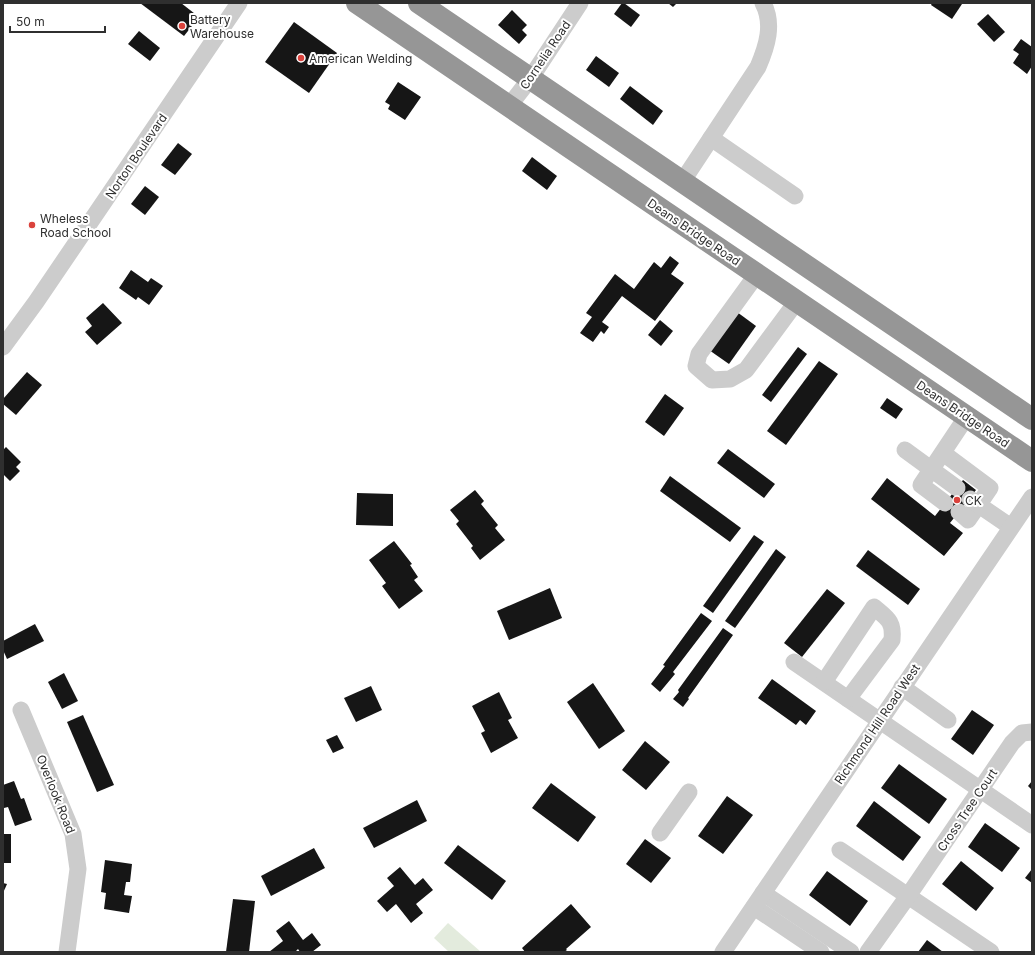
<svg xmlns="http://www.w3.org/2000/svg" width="1035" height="955" font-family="Inter,sans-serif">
  <rect width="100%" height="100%" fill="#fff"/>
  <path fill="#e3ebdd" d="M448,923L481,952H449L434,938Z"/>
  <g fill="#161616">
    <path d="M140,3H181L199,17L184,36Z"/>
    <path d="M622,3H624L640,15L631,27L614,14Z"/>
    <path d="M668,3H677L673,7Z"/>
    <path d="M932,3H960L962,4L952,19L931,5Z"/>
    <path d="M512,10L527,25L522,30L527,35L519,44L498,25Z"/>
    <path d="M988,14L1005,32L994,42L977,24Z"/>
    <path d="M294,22L337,53L309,93L265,62Z"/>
    <path d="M139,31L160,48L150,61L128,44Z"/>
    <path d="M1021,39L1032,47V66L1027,74L1013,63L1019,54L1013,50Z"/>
    <path d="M596,56L619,73L609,87L586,70Z"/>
    <path d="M398,82L421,97L405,120L388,109L390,105L385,102Z"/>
    <path d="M630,86L663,111L653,125L620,99Z"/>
    <path d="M178,143L192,154L175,175L161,165Z"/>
    <path d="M532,157L557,176L547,190L522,171Z"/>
    <path d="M145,186L159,197L145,215L131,204Z"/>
    <path d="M670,256L679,263L671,274L684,283L655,321L622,296L602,322L609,327L604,334L601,331L593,342L580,333L592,317L586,313L615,274L634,289L654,262L661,268Z"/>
    <path d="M131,270L148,282L151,278L163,286L149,305L138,297L136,300L119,288Z"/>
    <path d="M103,303L122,323L97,345L85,332L92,326L86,318Z"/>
    <path d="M737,312L756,326L729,364L709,350Z"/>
    <path d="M660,320L673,331L661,346L648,335Z"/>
    <path d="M798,347L807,354L771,402L762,395Z"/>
    <path d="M819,361L838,374L786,445L767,431Z"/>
    <path d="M27,372L42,385L16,415L3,404V399Z"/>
    <path d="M665,394L684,408L664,436L645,422Z"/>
    <path d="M887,398L903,409L896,419L880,408Z"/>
    <path d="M6,447L21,462L16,467L20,471L10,481L3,474V450Z"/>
    <path d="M728,449L775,484L764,498L717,463Z"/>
    <path d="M670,476L741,528L730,542L660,491Z"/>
    <path d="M887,478L935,516L963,480L976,490L950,523L963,533L944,556L871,499Z"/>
    <path d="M475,490L484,501L481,504L498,525L495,528L505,540L480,560L471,548L473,546L456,524L459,521L450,510Z"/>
    <path d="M357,493L393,494V526L356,525Z"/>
    <path d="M754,535L764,542L713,613L703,606Z"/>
    <path d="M394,541L412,564L410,565L418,577L414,580L423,591L399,609L382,586L386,583L369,560Z"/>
    <path d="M776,549L786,557L735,628L725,621Z"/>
    <path d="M868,550L920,589L908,605L856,566Z"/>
    <path d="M550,588L562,618L509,640L497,611Z"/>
    <path d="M827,589L845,603L802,657L784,643Z"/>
    <path d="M701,613L712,621L673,672L675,674L660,692L651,684L665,666L663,665Z"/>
    <path d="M35,624L44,641L7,659L3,650V641Z"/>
    <path d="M723,628L733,635L688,698L689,699L683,707L673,699L679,692L678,690Z"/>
    <path d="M64,673L78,701L62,709L48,682Z"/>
    <path d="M772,679L816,711L806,725L800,720L796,725L758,698Z"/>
    <path d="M593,683L625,731L599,749L567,702Z"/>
    <path d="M371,686L382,710L356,722L344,698Z"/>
    <path d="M499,692L512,718L508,720L518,738L491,753L481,733L485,731L472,706Z"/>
    <path d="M972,710L994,725L973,755L951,739Z"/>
    <path d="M83,715L114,785L97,792L67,722Z"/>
    <path d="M337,735L344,748L333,753L326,740Z"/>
    <path d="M645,741L670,762L646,790L622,770Z"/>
    <path d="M899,764L947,799L929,824L881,788Z"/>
    <path d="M14,781L21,799L24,798L32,820L15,826L8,807L4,808L3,805V785Z"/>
    <path d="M1032,781V790L1028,786Z"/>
    <path d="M551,783L596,817L578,842L532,808Z"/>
    <path d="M727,796L753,815L723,854L698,836Z"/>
    <path d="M417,800L427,821L374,848L363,828Z"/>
    <path d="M874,801L921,837L903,861L856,826Z"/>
    <path d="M985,823L1020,848L1002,872L968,847Z"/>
    <rect x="3" y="834" width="8" height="29"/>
    <path d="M645,839L671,858L651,883L626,864Z"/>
    <path d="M458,845L506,881L492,900L444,863Z"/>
    <path d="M314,848L325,868L271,896L261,876Z"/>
    <path d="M105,860L132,864L130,882H126L124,895L132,896L129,913L104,909L106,893L101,892Z"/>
    <path d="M961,861L994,888L976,911L942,884Z"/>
    <path d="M400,867L415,885L423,878L433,890L416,904L423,913L411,923L396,904L387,912L377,901L394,886L387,878Z"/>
    <path d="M1032,869V883L1025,878Z"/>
    <path d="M827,871L868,901L850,926L809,895Z"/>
    <path d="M3,883L7,884L3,893Z"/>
    <path d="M233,899L255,901L249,952H226Z"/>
    <path d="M571,904L591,927L566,949L567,950L564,952H525L522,948Z"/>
    <path d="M289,921L303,940L312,933L321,945L312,952H300L298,949L295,952H269L283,941L276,931Z"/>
    <path d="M927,940L943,952H918Z"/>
  </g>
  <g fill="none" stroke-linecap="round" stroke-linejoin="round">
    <g stroke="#ccc" stroke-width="17">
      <path d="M509,106L530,79L580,3"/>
      <path d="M711,138L795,196"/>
      <path d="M682,182L758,67C767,46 774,24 763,3"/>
      <path d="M757,274L699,354L696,366L712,380L730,379L746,370L797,301"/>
      <path d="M3,347L36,302L239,3"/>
      <path d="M905,450L957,488"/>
      <path d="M943,453L990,488L968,520L959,512"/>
      <path d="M970,499L1011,527"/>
      <path d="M945,503L921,485L967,416"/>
      <path d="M794,662L1032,825"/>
      <path d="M824,682L874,607C887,618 894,621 892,640L848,699"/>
      <path d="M902,687L948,720"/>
      <path d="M21,710L73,834L78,869L67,952"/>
      <path d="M660,833L689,792"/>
      <path d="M840,850L991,952"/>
      <path d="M763,893L851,952"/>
      <path d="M754,907L821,952"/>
      <path d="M723,952L1032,497"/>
      <path d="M868,952L908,896L1012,743L1022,733L1032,732"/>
    </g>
    <g stroke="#969696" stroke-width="22">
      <path d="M357,3L1032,461"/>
      <path d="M419,3L1032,419"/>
    </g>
  </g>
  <g fill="#da423c" stroke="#fff" stroke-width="1.5">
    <circle cx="182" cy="26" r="4"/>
    <circle cx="301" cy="58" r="4"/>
    <circle cx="32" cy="225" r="4"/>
    <circle cx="957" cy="500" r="4"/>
  </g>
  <g text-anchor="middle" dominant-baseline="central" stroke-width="4" stroke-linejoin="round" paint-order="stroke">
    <g font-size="12" fill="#2f2f2f" stroke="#fff" text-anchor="start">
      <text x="190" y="19">Battery<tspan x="190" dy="14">Warehouse</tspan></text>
      <text x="309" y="58">American Welding</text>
      <text x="40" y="218">Wheless<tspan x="40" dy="14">Road School</tspan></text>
      <text x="965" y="500">CK</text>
    </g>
    <g font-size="12" fill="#2f2f2f" stroke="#fff">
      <text transform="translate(545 55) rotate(-56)">Cornelia Road</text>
      <text transform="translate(136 156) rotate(-56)">Norton Boulevard</text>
      <text transform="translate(694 232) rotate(34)">Deans Bridge Road</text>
      <text transform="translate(963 414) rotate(34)">Deans Bridge Road</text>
      <text transform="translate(877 724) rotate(-56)">Richmond Hill Road West</text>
      <text transform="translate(56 794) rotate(68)">Overlook Road</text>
      <text transform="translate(967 810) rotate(-56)">Cross Tree Court</text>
    </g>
  </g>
  <rect width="1035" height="955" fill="none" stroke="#2f2f2f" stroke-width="8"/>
  <path d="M10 26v6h95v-6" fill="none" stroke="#2f2f2f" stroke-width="2"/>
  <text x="16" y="26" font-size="12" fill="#2f2f2f" stroke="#ffffff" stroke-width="3" paint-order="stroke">50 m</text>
</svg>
